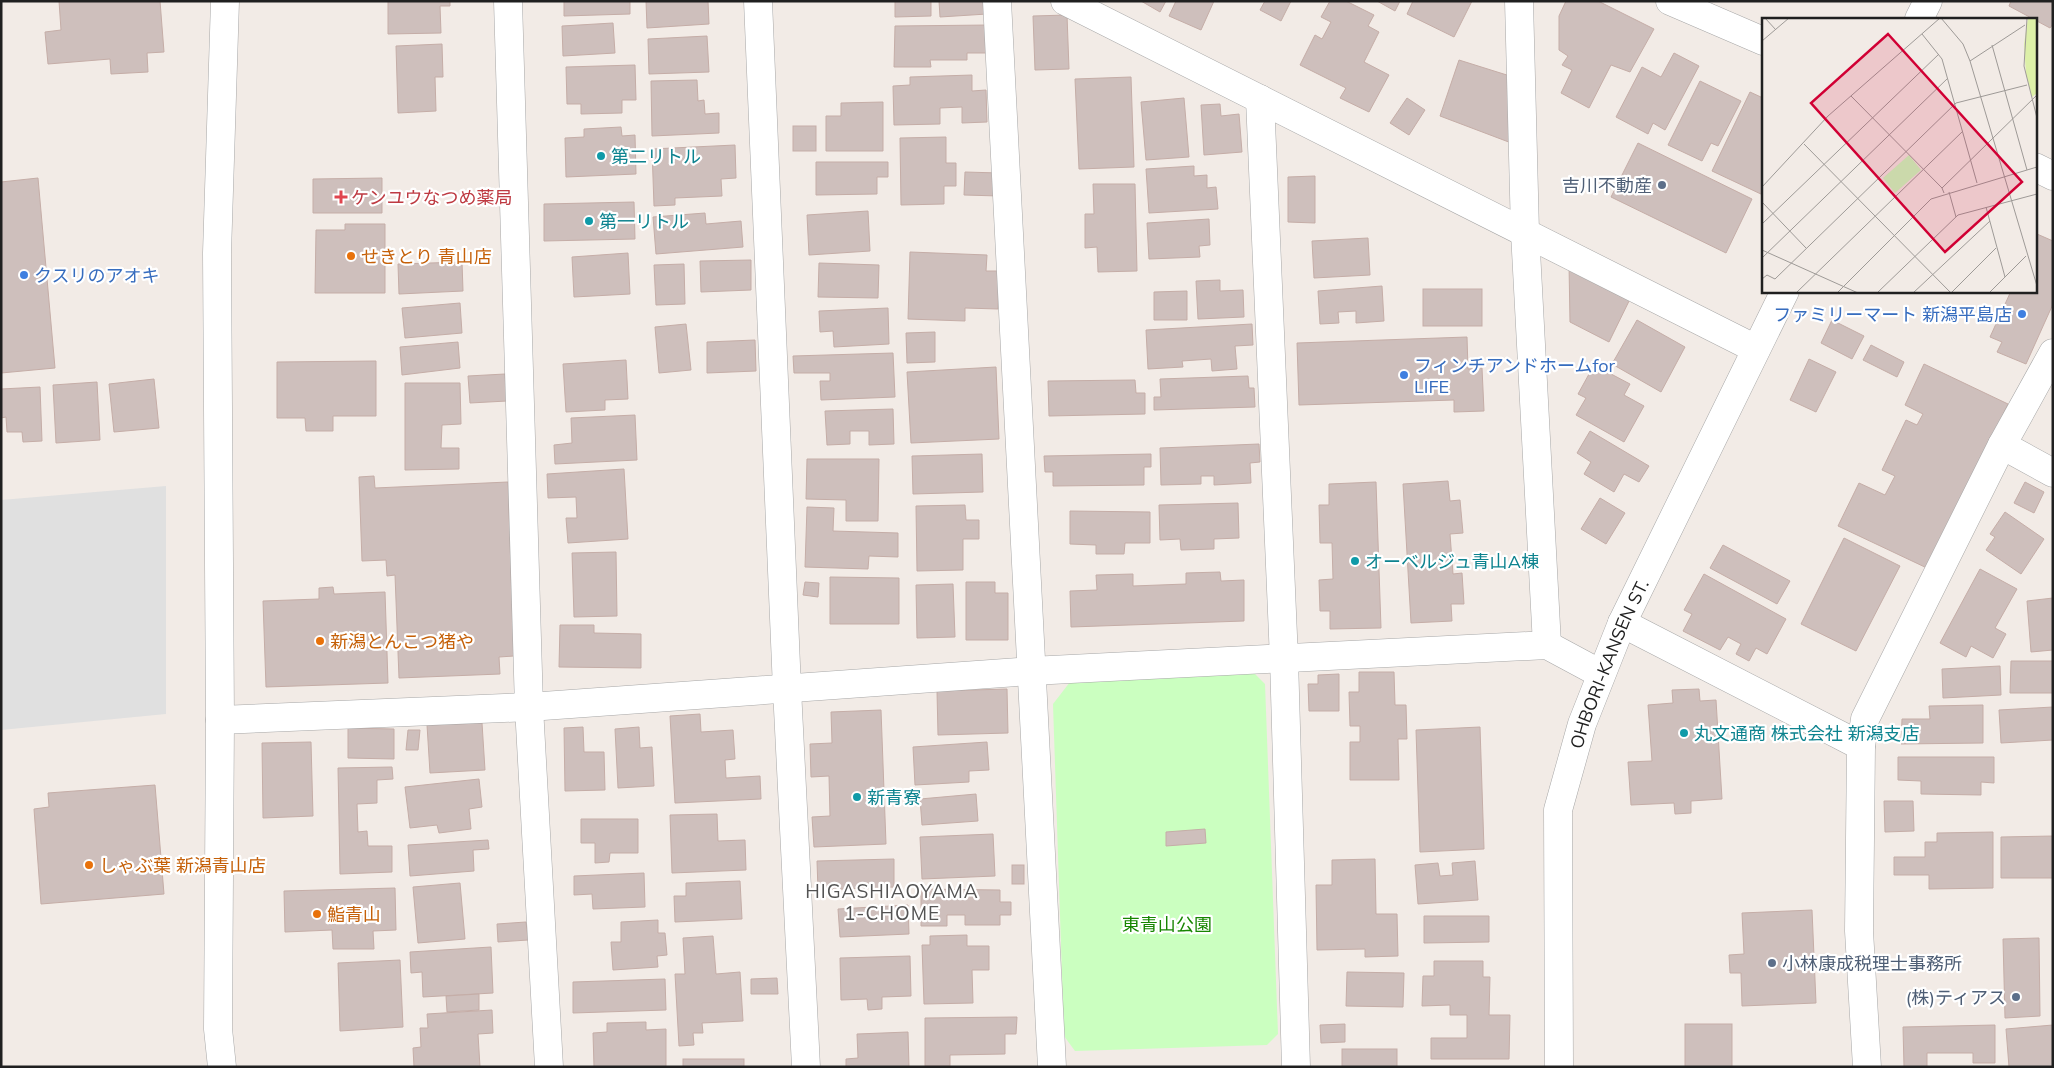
<svg xmlns="http://www.w3.org/2000/svg" width="2054" height="1068" font-family="Mulish,'Noto Sans JP',sans-serif">
  <rect width="100%" height="100%" fill="#f2ebe6"/>
  <path fill="#cbffc0" d="M1250,669L1265,684L1278,1034L1267,1045L1075,1051L1064,1036L1053,704L1070,682Z"/>
  <path fill="#e0e0e0" d="M166,486V714L1,730V500Z"/>
  <g fill="#cebfbc" stroke="#c5ada7">
    <path d="M59,1H160L164,52L147,53L148,72L111,74L110,59L48,64L45,32L61,30Z"/>
    <path d="M388,1H450V6H440L441,33L388,34Z"/>
    <path d="M564,1H630V14L564,16Z"/>
    <path d="M646,1H708L709,24L647,28Z"/>
    <path d="M895,1H931V16L895,17Z"/>
    <path d="M939,1H986L987,14L940,17Z"/>
    <path d="M1141,1H1166L1160,12Z"/>
    <path d="M1176,1H1214L1201,30L1169,16Z"/>
    <path d="M1265,1H1291L1281,21L1260,10Z"/>
    <path d="M1330,1H1346L1374,15L1368,26L1379,32L1364,62L1389,75L1369,112L1340,98L1346,88L1300,65L1315,35L1322,39L1331,22L1321,17Z"/>
    <path d="M1377,1H1400L1395,11Z"/>
    <path d="M1413,1H1472L1454,37L1407,14Z"/>
    <path d="M1566,1H1598L1654,29L1630,72L1611,65L1589,108L1561,93L1572,70L1562,65L1568,56L1559,50V16Z"/>
    <path d="M2011,1H2053V24L2050,28L2009,6Z"/>
    <path d="M1067,15L1069,69L1035,70L1033,16Z"/>
    <path d="M613,23L615,53L563,56L562,26Z"/>
    <path d="M989,25V53H967V60H930L931,67H894L895,26Z"/>
    <path d="M707,36L709,72L649,74L648,39Z"/>
    <path d="M442,44L443,77H435L436,111L398,113L396,46Z"/>
    <path d="M1674,53L1699,66L1665,130L1653,123L1648,134L1616,117L1642,67L1661,77Z"/>
    <path d="M1459,60L1510,76L1514,144L1440,116Z"/>
    <path d="M635,65L636,100H622V113L581,114V104H567L566,67Z"/>
    <path d="M972,75V91L986,90L987,122L962,123V107L940,108V124L894,125L893,86L910,85V77Z"/>
    <path d="M1131,77L1134,167L1079,169L1075,79Z"/>
    <path d="M697,80L698,101L704,100L705,114L719,113V133L652,136L651,81Z"/>
    <path d="M1700,81L1741,101L1718,146L1711,143L1702,161L1668,145Z"/>
    <path d="M1750,92L1763,98V195L1712,171Z"/>
    <path d="M1184,98L1189,157L1146,160L1141,102Z"/>
    <path d="M1407,98L1425,110L1409,135L1390,123Z"/>
    <path d="M883,102V151H826V116H841V103Z"/>
    <path d="M1220,104L1221,116L1239,114L1242,152L1204,155L1201,105Z"/>
    <rect x="793" y="126" width="23" height="25"/>
    <path d="M621,127L622,136L635,135L636,174L566,177L565,138L584,137V129Z"/>
    <path d="M946,137V163H956V186H944V204L901,205L900,138Z"/>
    <path d="M1638,143L1752,199L1726,253L1611,197Z"/>
    <path d="M735,145L736,178L721,179L722,196L675,198V205L654,206L652,149Z"/>
    <path d="M816,162H888V177H877V194L816,195Z"/>
    <path d="M1194,166V176L1207,175V188L1216,187L1218,209L1149,213L1146,169Z"/>
    <path d="M965,172L999,173V196L964,195Z"/>
    <path d="M1315,176V223L1288,222V177Z"/>
    <path d="M38,178L55,368L1,373V182Z"/>
    <path d="M382,178V213H313V179Z"/>
    <path d="M1093,184H1135L1137,271L1098,272L1097,247L1085,248V214H1094Z"/>
    <path d="M634,202L635,239L544,241V204Z"/>
    <path d="M868,211L870,251L809,255L807,215Z"/>
    <path d="M705,213L706,224L741,221L743,247L656,254L653,217Z"/>
    <path d="M1209,219L1210,245L1199,246L1200,257L1149,259L1147,223Z"/>
    <path d="M345,224H385V293H315L316,230H345Z"/>
    <path d="M2037,234L2053,241V304L2026,364L1997,352L2002,342L1990,337L2011,291H2035Z"/>
    <path d="M1368,238L1370,275L1314,278L1312,241Z"/>
    <path d="M910,252L987,255L986,271H999L998,309L965,308V321L908,319Z"/>
    <path d="M628,253L630,294L574,297L572,257Z"/>
    <path d="M751,260V290L701,292L700,261Z"/>
    <path d="M462,262L463,291L399,294L398,264Z"/>
    <path d="M819,263L879,265L878,298L818,297Z"/>
    <path d="M684,264L685,304L656,305L654,265Z"/>
    <path d="M1569,264L1632,295L1609,342L1570,322Z"/>
    <path d="M1220,280V291L1243,290L1244,317L1198,319L1196,281Z"/>
    <path d="M1382,286L1384,321L1356,323V311L1338,312L1339,323L1320,324L1318,291Z"/>
    <rect x="1423" y="289" width="59" height="37"/>
    <path d="M1187,291V320H1154V292Z"/>
    <path d="M460,303L462,333L405,338L402,308Z"/>
    <path d="M888,308L889,344L834,347L833,331L820,332L819,311Z"/>
    <path d="M1637,320L1685,347L1661,392L1612,364Z"/>
    <path d="M1832,320L1864,336L1852,359L1821,343Z"/>
    <path d="M686,324L691,370L659,373L655,327Z"/>
    <path d="M1252,324L1253,345L1235,346L1237,369L1212,371L1211,359L1182,361L1183,367L1148,369L1146,330Z"/>
    <path d="M935,332V362L907,363L906,333Z"/>
    <path d="M1467,337L1468,369L1482,368L1484,411L1454,412V400L1299,405L1297,343Z"/>
    <path d="M755,340L756,371L707,373V342Z"/>
    <path d="M458,342L460,368L402,375L400,347Z"/>
    <path d="M1871,345L1904,362L1897,377L1863,360Z"/>
    <path d="M893,353L895,397L821,400L820,381H830V373H794L793,356Z"/>
    <path d="M1809,359L1836,372L1816,412L1790,400Z"/>
    <path d="M626,360L628,399L605,400V410L566,412L563,364Z"/>
    <path d="M376,361V416H333V431H306L305,418H277V362Z"/>
    <path d="M1924,364L2008,404L1929,569L1838,526L1859,483L1885,495L1895,476L1882,470L1906,420L1917,425L1923,414L1905,405Z"/>
    <path d="M1594,365L1630,384L1624,395L1644,406L1624,442L1576,415L1586,398L1578,394Z"/>
    <path d="M996,367L999,439L911,443L907,372Z"/>
    <path d="M505,374L507,401L470,403L468,376Z"/>
    <path d="M1248,376L1249,388H1254L1255,407L1154,410V397H1161L1160,379Z"/>
    <path d="M154,379L159,428L114,432L109,384Z"/>
    <path d="M1135,380L1136,393H1145V414L1049,416L1048,381Z"/>
    <path d="M97,382L100,440L56,443L53,385Z"/>
    <path d="M405,383H460L461,424L442,425L441,448H459V469L405,470Z"/>
    <path d="M40,387L42,441L23,442L22,432H7L6,417L1,418V389Z"/>
    <path d="M893,409L894,444L869,445V431H850V444L827,445L825,411Z"/>
    <path d="M635,415L637,460L555,464L554,445L572,443L571,418Z"/>
    <path d="M1590,431L1649,466L1639,482L1624,474L1614,492L1584,474L1591,462L1577,453Z"/>
    <path d="M1259,444L1260,462L1250,463L1251,483L1214,485V476H1201V484L1161,485L1160,448Z"/>
    <path d="M982,454L983,492L913,494L912,456Z"/>
    <path d="M1151,454V467H1144V485L1053,486V472H1045L1044,456Z"/>
    <path d="M807,459H879L878,521H846V500L806,499Z"/>
    <path d="M624,469L628,539L568,543L566,518H577L576,497L548,498L547,474Z"/>
    <path d="M374,476L375,488L508,482L514,656L499,657L500,674L399,678L395,575L387,576L386,560L362,561L359,477Z"/>
    <path d="M1448,481L1450,501L1460,500L1463,533L1450,534L1453,574L1462,573L1464,604H1451L1452,621L1411,623L1403,484Z"/>
    <path d="M1376,482L1381,628L1330,629V611H1320L1319,580L1333,579L1332,543H1320L1319,505H1329V484Z"/>
    <path d="M2025,482L2044,492L2034,513L2014,503Z"/>
    <path d="M1600,498L1625,513L1606,544L1581,529Z"/>
    <path d="M1238,503L1239,538L1214,539V549L1181,550L1180,539L1160,540L1159,505Z"/>
    <path d="M965,505L966,520H979V539H963V570L917,571L916,506Z"/>
    <path d="M807,507L834,508L833,531L898,533V557L869,556L868,569L805,567Z"/>
    <path d="M1070,511L1150,512V543H1125L1124,554H1096V545L1070,544Z"/>
    <path d="M2005,512L2044,539L2021,574L1986,550L1995,537L1990,534Z"/>
    <path d="M1844,538L1900,566L1856,651L1801,624Z"/>
    <path d="M1723,545L1790,581L1777,604L1710,568Z"/>
    <path d="M616,552L617,616L574,617L572,553Z"/>
    <path d="M1980,569L2017,589L1995,628L2006,634L1993,658L1971,646L1966,657L1940,643Z"/>
    <path d="M1220,572L1221,581L1244,580V621L1071,627L1070,591L1097,590L1096,575L1133,574V586L1186,584V573Z"/>
    <path d="M1704,574L1786,619L1767,654L1756,648L1749,661L1736,654L1741,644L1728,637L1720,650L1683,631L1692,614L1684,610Z"/>
    <path d="M830,577L899,578V624H830Z"/>
    <path d="M805,582L819,583L818,597L803,595Z"/>
    <path d="M966,582H995V593H1008V640H966Z"/>
    <path d="M953,584L955,637L917,638L916,585Z"/>
    <path d="M333,587L334,594L385,592L388,683L266,687L263,601L319,599V588Z"/>
    <path d="M2053,598V650L2031,652L2027,601Z"/>
    <path d="M560,625H594V633L641,634V668L559,667Z"/>
    <path d="M2011,661H2053V693H2010Z"/>
    <path d="M2000,666L2001,695L1943,698L1942,669Z"/>
    <path d="M1359,672H1394L1395,705H1406L1407,739H1398L1399,780H1350V742H1360V726H1350L1349,692H1359Z"/>
    <path d="M1339,674V711H1309L1308,684H1318V675Z"/>
    <path d="M1007,689L1008,733L938,735L937,691Z"/>
    <path d="M1699,689L1700,701L1716,700L1722,799L1691,801V813L1675,814L1674,803L1631,805L1628,762L1652,761L1648,705L1673,703L1672,690Z"/>
    <path d="M1983,705V743L1901,744L1902,719H1930L1929,706Z"/>
    <path d="M2053,707V740L2001,743L1999,710Z"/>
    <path d="M881,710L886,844L814,847L812,817L830,816L829,776L811,777L810,744L832,743L831,712Z"/>
    <path d="M700,714L701,732L733,730L735,759L725,760L726,778L760,776L761,799L675,803L670,716Z"/>
    <path d="M482,723L485,770L430,773L427,725Z"/>
    <path d="M583,727L584,752H604L605,790L565,791L564,728Z"/>
    <path d="M639,727L640,748L652,747L654,786L618,788L615,729Z"/>
    <path d="M1480,727L1484,849L1420,852L1416,730Z"/>
    <path d="M348,728L394,729V759L348,758Z"/>
    <path d="M408,730H420L418,750H406Z"/>
    <path d="M311,742L313,816L263,818L262,743Z"/>
    <path d="M987,742L989,770L969,771V782L915,785L913,747Z"/>
    <path d="M1898,757H1994V783L1981,782V795L1921,794V781L1898,780Z"/>
    <path d="M392,767L393,779L377,780V803L357,804L358,832L367,831L368,846H392V872L340,874L338,768Z"/>
    <path d="M479,779L482,807L469,809L471,829L439,833L437,825L410,828L405,787Z"/>
    <path d="M155,785L164,894L41,904L34,809L49,807L48,793Z"/>
    <path d="M976,794L978,821L922,825L920,799Z"/>
    <path d="M1884,801H1913L1914,831L1885,832Z"/>
    <path d="M717,814L718,841L745,840L746,870L672,873L670,815Z"/>
    <path d="M581,819H638V853H610L609,862L595,863V843H581Z"/>
    <path d="M1205,829L1206,843L1166,846V832Z"/>
    <path d="M1993,832V888L1929,889V875H1894V857H1925V842H1937V833Z"/>
    <path d="M993,834L995,876L922,879L920,837Z"/>
    <path d="M2053,836V878H2001V837Z"/>
    <path d="M488,840L489,849L473,850L474,871L410,876L408,845Z"/>
    <path d="M894,859V887L818,890L817,861Z"/>
    <path d="M1375,859L1376,914H1397L1398,956L1365,957V949L1317,950L1316,885H1332V860Z"/>
    <path d="M1475,861L1478,900L1418,904L1415,865L1438,863L1440,876L1453,875L1452,863Z"/>
    <rect x="1012" y="865" width="12" height="19"/>
    <path d="M644,873L645,907L593,909L592,894L574,895V876Z"/>
    <path d="M740,881L742,919L675,922L674,896H686V883Z"/>
    <path d="M460,883L465,939L418,943L413,887Z"/>
    <path d="M395,888L396,930L373,931L374,949H333L332,930L285,932L284,891Z"/>
    <path d="M921,889L1000,890V902H1011V915H1000V925H965V915H947V926H921Z"/>
    <path d="M908,905L909,934L840,937L838,909Z"/>
    <path d="M1812,910L1816,1003L1742,1006L1741,973H1730L1729,955L1744,954L1742,913Z"/>
    <path d="M1424,916H1489V942L1424,943Z"/>
    <path d="M658,920V933H665L667,955L657,956L658,967L613,970L611,942H621V922Z"/>
    <path d="M526,922L528,940L498,942L497,924Z"/>
    <path d="M967,935V946H989V970H972L973,1003L924,1004L922,945H930V936Z"/>
    <path d="M713,936L716,974L740,972L743,1021L702,1023L703,1033H693L694,1045L679,1046L675,974H685L683,938Z"/>
    <path d="M2039,938L2040,1016L2005,1018L2003,939Z"/>
    <path d="M491,947L493,993L423,997L422,972L411,973L410,952Z"/>
    <path d="M910,956L911,996L882,997V1009L868,1010L867,999L841,1000L840,958Z"/>
    <path d="M400,960L403,1027L340,1031L338,963Z"/>
    <path d="M1434,961H1483V977H1490L1489,1015H1510L1509,1059H1431V1038H1467V1015H1450V1005L1422,1006L1423,976H1434Z"/>
    <path d="M1347,972L1404,973L1403,1007L1346,1006Z"/>
    <path d="M777,978L778,994H751V979Z"/>
    <path d="M665,979L666,1010L573,1013V982Z"/>
    <path d="M479,994V1010L447,1012L446,996Z"/>
    <path d="M492,1010L493,1033L478,1034L480,1067H414L413,1048L421,1047L420,1028H428L427,1014Z"/>
    <path d="M1017,1017L1016,1034H1005V1054L950,1055V1066H925V1018Z"/>
    <path d="M646,1022V1030L666,1029V1067H594L593,1033L607,1032V1023Z"/>
    <path d="M1345,1024V1042L1321,1043L1320,1025Z"/>
    <rect x="1685" y="1024" width="47" height="43"/>
    <path d="M1995,1025V1063H1973V1053H1927V1067H1904L1903,1027Z"/>
    <path d="M2053,1025V1067H2009L2006,1029Z"/>
    <path d="M908,1032L909,1067H846V1059L858,1058L857,1034Z"/>
    <rect x="1342" y="1049" width="55" height="18"/>
    <rect x="683" y="1059" width="61" height="8"/>
  </g>
  <g fill="none" stroke-linecap="round" stroke-linejoin="round">
    <defs>
      <g id="minor">
        <path d="M508,1L529,707L549,1067"/>
        <path d="M758,1L787,689L806,1067"/>
        <path d="M997,1L1052,1067"/>
        <path d="M1065,1L1756,349"/>
        <path d="M1519,1L1525,232L1547,645"/>
        <path d="M1670,1L1763,41"/>
        <path d="M1919,19L1928,1"/>
        <path d="M1260,99L1284,659L1296,1067"/>
        <path d="M2035,167L2053,176"/>
        <path d="M2002,445L2053,473"/>
        <path d="M1622,623L1861,746"/>
        <path d="M220,720L529,707L1031,671L1547,645L1601,674"/>
        <path d="M222,1067L218,1029L220,720L217,253L225,1"/>
        <path id="s1" d="M1559,1067L1558,810L1582,724L1622,623L1785,291"/>
        <path d="M1867,1067L1859,931L1861,746L1865,719L2002,445L2053,353"/>
      </g>
    </defs>
    <use href="#minor" stroke="#a7a7a7" stroke-width="29"/>
    <use href="#minor" stroke="#fff" stroke-width="28"/>
  </g>
  <g fill="#0f9aa8" stroke="#fff" stroke-width="2">
    <circle cx="601" cy="156" r="5"/>
    <circle cx="589" cy="221" r="5"/>
    <circle cx="1355" cy="561" r="5"/>
    <circle cx="1684" cy="733" r="5"/>
    <circle cx="857" cy="797" r="5"/>
  </g>
  <g fill="#5c6f8a" stroke="#fff" stroke-width="2">
    <circle cx="1662" cy="185" r="5"/>
    <circle cx="1772" cy="963" r="5"/>
    <circle cx="2016" cy="997" r="5"/>
  </g>
  <path fill="#e0444e" stroke="#fff" stroke-width="2" d="M338.5 189.5h5v5h5v5h-5v5h-5v-5h-5v-5h5z"/>
  <g fill="#e8710a" stroke="#fff" stroke-width="2">
    <circle cx="351" cy="256" r="5"/>
    <circle cx="320" cy="641" r="5"/>
    <circle cx="89" cy="865" r="5"/>
    <circle cx="317" cy="914" r="5"/>
  </g>
  <g fill="#3f7fe0" stroke="#fff" stroke-width="2">
    <circle cx="24" cy="275" r="5"/>
    <circle cx="2022" cy="314" r="5"/>
    <circle cx="1404" cy="375" r="5"/>
  </g>
  <g text-anchor="middle" dominant-baseline="central" stroke-width="4.5" stroke-linejoin="round" paint-order="stroke">
    <g font-size="18" fill="#0d838f" stroke="#fff" text-anchor="start">
      <text x="611" y="156">第二リトル</text>
      <text x="599" y="221">第一リトル</text>
      <text x="1365" y="561">オーベルジュ青山A棟</text>
      <text x="1694" y="733">丸文通商 株式会社 新潟支店</text>
      <text x="867" y="797">新青寮</text>
    </g>
    <g font-size="18" fill="#4e5e75" stroke="#fff" text-anchor="end">
      <text x="1652" y="185">吉川不動産</text>
      <text x="1782" y="963" text-anchor="start">小林康成税理士事務所</text>
      <text x="2006" y="997">(株)ティアス</text>
    </g>
    <g font-size="18" fill="#be3a42" stroke="#fff" text-anchor="start">
      <text x="351" y="197">ケンユウなつめ薬局</text>
    </g>
    <g font-size="18" fill="#c56008" stroke="#fff" text-anchor="start">
      <text x="361" y="256">せきとり 青山店</text>
      <text x="330" y="641">新潟とんこつ猪や</text>
      <text x="99" y="865">しゃぶ葉 新潟青山店</text>
      <text x="327" y="914">鮨青山</text>
    </g>
    <g font-size="18" fill="#366cbe" stroke="#fff" text-anchor="start">
      <text x="34" y="275">クスリのアオキ</text>
      <text x="2012" y="314" text-anchor="end">ファミリーマート 新潟平島店</text>
      <text x="1414" y="365">フィンチアンドホームfor<tspan x="1414" dy="21">LIFE</tspan></text>
    </g>
    <g font-size="18" fill="#202020" stroke="#fff">
      <text stroke="none"><textPath href="#s1" startOffset="412">OHBORI-KANSEN ST.</textPath></text>
    </g>
    <g font-size="18" fill="#178601" stroke="#fff">
      <text x="1167" y="924">東青山公園</text>
    </g>
    <g font-size="19" letter-spacing="1" fill="#535353" stroke="#fff">
      <text x="892" y="891">HIGASHIAOYAMA<tspan x="892" dy="22">1-CHOME</tspan></text>
    </g>
  </g>
  <g transform="translate(1762 18)">
    <rect width="275" height="275" fill="#f2ebe6"/>
    <path d="M266,0H275V75L270,79L264,56L262,26Z" fill="#ddf0a8"/>
    <path d="M147,137L159,152L133,175L121,160Z" fill="#cbffc0"/>
    <path fill="none" stroke="#9e9a97" stroke-width="1" d="M3,0L14,12M179,0L201,26L208,43L275,268M265,0L262,48L275,100M160,16L180,41L215,165M0,23L27,0M230,27L265,152M275,31V59M208,43L263,7M89,78L180,170L182,175M42,126L189,275M0,169L66,98L178,0M180,170L275,77M187,174L194,199M0,184L44,230M224,189L243,259M0,206L177,36M0,232L96,275M0,240L186,60M0,261L5,257L13,261L194,85L265,67M34,275L201,113M75,275L169,181L275,149M115,275L196,197L275,176M151,275L228,203M189,275L234,230M227,275L264,238"/>
    <path fill="#d10034" fill-opacity="0.15" stroke="#d10034" stroke-width="2.5" d="M126,16L260,164L183,234L49,85Z"/>
    <rect width="275" height="275" fill="none" stroke="#202020" stroke-width="2.5"/>
  </g>
  <rect width="2054" height="1068" fill="none" stroke="#202020" stroke-width="5"/>
</svg>
